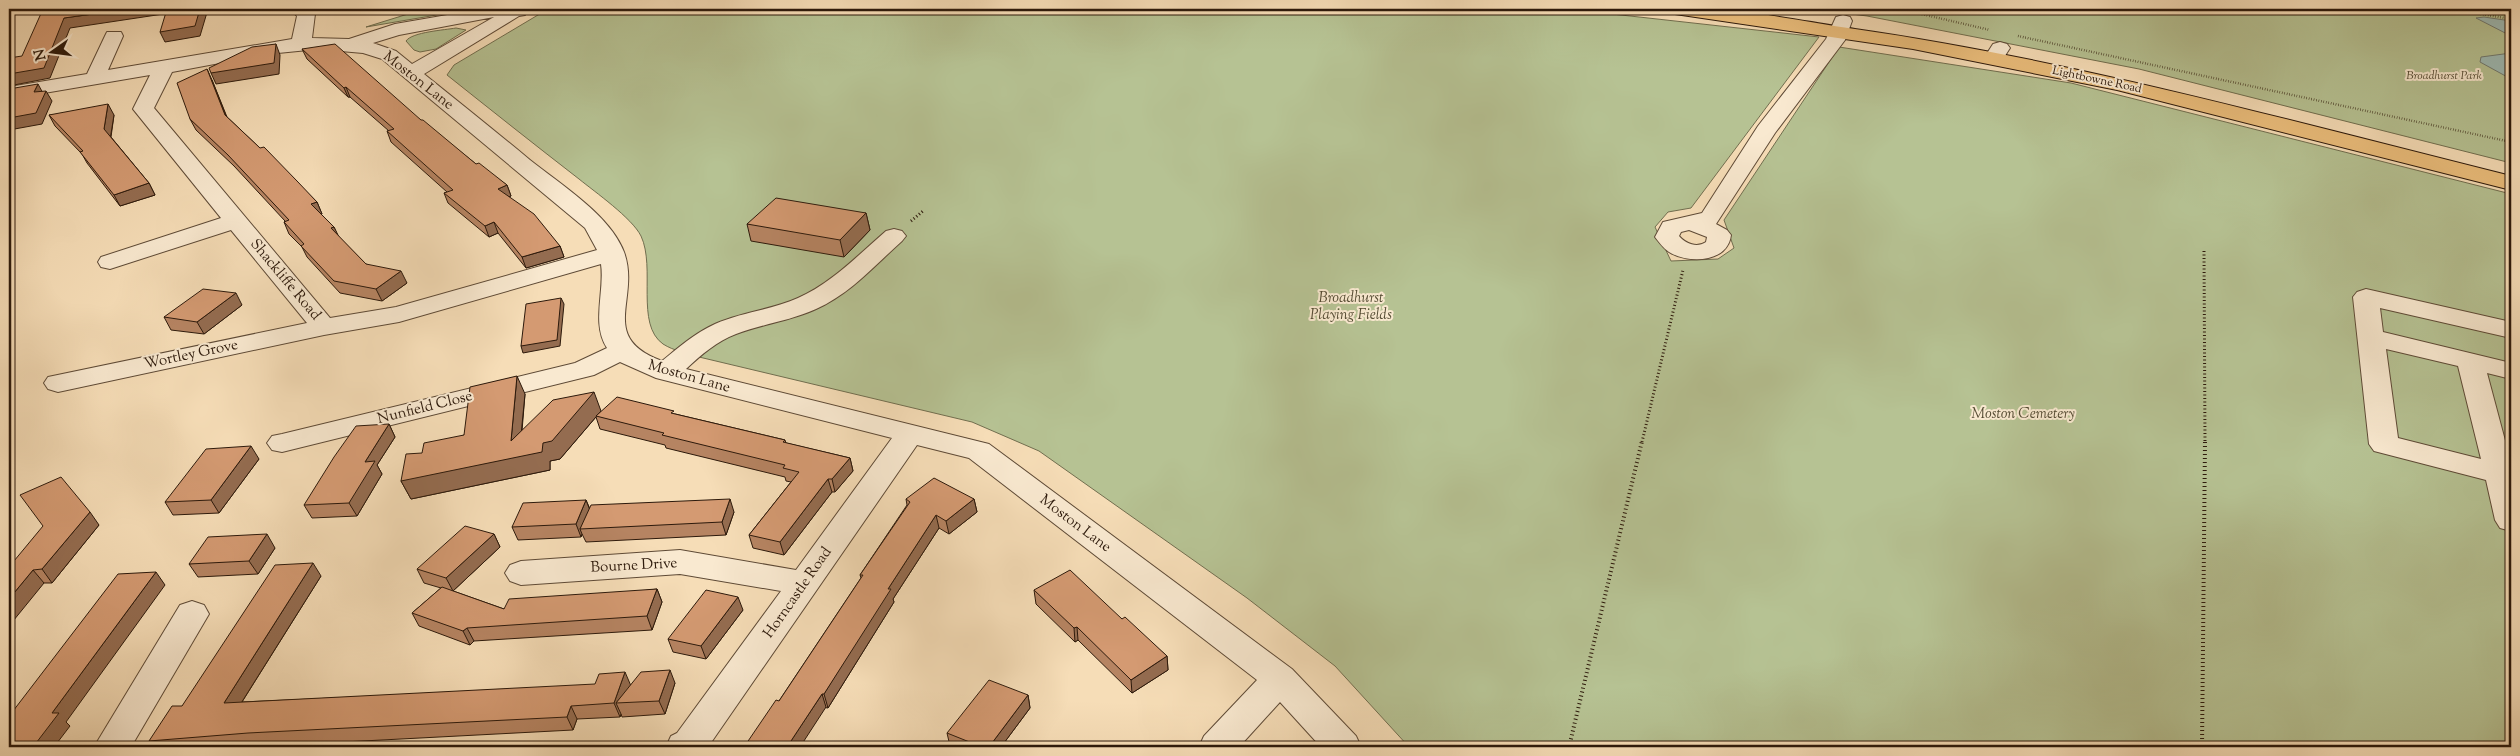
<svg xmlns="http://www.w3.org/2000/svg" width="2520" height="756" font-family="'Sorts Mill Goudy',serif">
  <rect width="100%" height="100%" fill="#f6ddb7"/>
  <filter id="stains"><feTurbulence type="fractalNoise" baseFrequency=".004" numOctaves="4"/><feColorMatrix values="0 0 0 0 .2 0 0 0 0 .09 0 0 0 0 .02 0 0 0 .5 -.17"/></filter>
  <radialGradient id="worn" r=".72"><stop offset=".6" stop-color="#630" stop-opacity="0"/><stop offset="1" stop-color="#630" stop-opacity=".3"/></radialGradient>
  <g fill="#b6c293" stroke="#716e4f">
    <path d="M424,9H472L366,27Z"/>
    <path d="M548,9H1567L1819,37L1691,208L1668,212L1655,227L1671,261L1718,259L1734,248L1724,220L1839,47L2071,83L2511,194V747H1409L1335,666L1247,598L1039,451L972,422L699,357C687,353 674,351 663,344C635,324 656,268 641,236C632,218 595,192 579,179C535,145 491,110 447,75L454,65Z"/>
    <path d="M1813,9H2511V163L2139,69L1867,16Z"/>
    <path d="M456,28L466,30L436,49L420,52L414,50L406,41C412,32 445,30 456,28Z"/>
  </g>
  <g fill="#9ebbb5" stroke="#707a71">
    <path d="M2484,17L2511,21V36L2476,18Z"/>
    <path d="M2511,53V79L2480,62L2481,57Z"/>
  </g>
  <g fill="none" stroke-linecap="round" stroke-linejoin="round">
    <defs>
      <g id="minor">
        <path d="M290,9L312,10L315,14L312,38L349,39L395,24L482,9H527L528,11L525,15L519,16L424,74C459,102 495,131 530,160C560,184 610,215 624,252C641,299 597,337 662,361C678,348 695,333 715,324C741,312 772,310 798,298C832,283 858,255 886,231L894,229L902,231L906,236L902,241C875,265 850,294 816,309C790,321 762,324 736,334C717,341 701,355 686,369L989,444L1292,669L1356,736L1361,747H1321L1280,702L1239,747H1199L1204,736L1257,680L969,458L917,445L708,747H666L671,736L677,733L781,591L680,574L521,585L510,581L505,573L510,565L521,561L680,550L796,570L892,438L656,378L620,362L594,375L282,452L272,450L267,443L272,436L282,434L575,363L607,348C591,324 605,291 601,264L399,322L324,335L58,392L48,389L44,383L48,377L307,323L231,230L110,269L101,267L98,262L101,257L221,218L133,109L150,75L9,99V87L87,74L105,36L107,32H121L123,36L108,70L292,39L297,16ZM494,17L412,64L396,51L373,43L399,35ZM318,49L363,53L382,59L585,228L597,250L396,307L330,318L154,108L172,72L268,54Z"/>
        <path d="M1843,15L1850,17L1852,21L1845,40L1775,133L1716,224L1727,230L1731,235C1728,263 1688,264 1669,252C1663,248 1659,242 1655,237L1663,222L1702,213L1758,126L1826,39L1836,17ZM1689,230L1707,237L1706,242C1697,248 1686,244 1679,236L1681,232Z"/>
        <path d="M2000,42L2007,44L2010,48L2001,62H1987L1984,58L1993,44Z"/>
        <path d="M2366,289L2511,322V338L2380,308L2383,332L2511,363V379L2487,373L2511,463V531L2500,528L2495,520L2486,480L2374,451L2369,444L2353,297L2357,292ZM2386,349L2458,366L2481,459L2398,438Z"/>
        <path d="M192,601L204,605L209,614L131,747H94L180,605Z"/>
      </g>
      <path id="major" d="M1666,9C1729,5 1793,20 1855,29C2077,61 2294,122 2511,176V190L2117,90L1913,49L1675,14L1669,13Z"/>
    </defs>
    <use href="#minor" stroke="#5e4a36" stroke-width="2"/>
    <use href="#major" stroke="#2c190b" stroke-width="2"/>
    <g stroke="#2c190b" stroke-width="2.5" stroke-dasharray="0.5 2" stroke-linecap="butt">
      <path d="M1900,9L1990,30"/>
      <path d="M2451,9L2511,19"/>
      <path d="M2018,36L2511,142"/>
    </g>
    <g stroke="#2c190b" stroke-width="3" stroke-dasharray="1 2.5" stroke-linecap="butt">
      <path d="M911,221L923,211"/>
      <path d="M2204,251L2205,442"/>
      <path d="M1642,442L1683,270"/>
    </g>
    <g stroke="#2c190b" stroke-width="4" stroke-dasharray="1 3" stroke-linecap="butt">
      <path d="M1569,747L1642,441"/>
      <path d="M2202,747L2205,441"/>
    </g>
    <use href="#minor" fill="#f9e9d0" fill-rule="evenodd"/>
    <use href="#major" fill="#ebbe7c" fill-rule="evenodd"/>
  </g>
  <g fill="#b68462" stroke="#2c190b">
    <path d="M302,49L421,120L476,164L507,185L511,196L509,197L560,246L564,257L526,268L498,233L489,237L448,203L444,193L447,192L391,142L387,131H389L350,97H348L307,59Z"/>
    <path d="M212,80L227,117L317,202L322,214H321L334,227L338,236L366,264L407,283L382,301L340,293L307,257L302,247L289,234L284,222L285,221L234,166L196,130L190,119Z"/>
    <path d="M49,115H114L111,137L149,183L155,195L120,206L87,163L82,154L55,126Z"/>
    <path d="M866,213L870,230L844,257L751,241L747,224Z"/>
    <path d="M242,305L204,334L171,330L164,317Z"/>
    <path d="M525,394L522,431L601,411L597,415L675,414L785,440L786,443L850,458L853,471L835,492H832L784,555L753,548L749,535L791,482L786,481L785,477L666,448L665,445L600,429L596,417L560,459L550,461V470L411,499L401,481L422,453L464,435Z"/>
    <path d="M389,424L395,437L377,465L382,474L357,516L312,518L304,505Z"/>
    <path d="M259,459L219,513L173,515L165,502Z"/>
    <path d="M906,499H974L977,512L949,534L939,528L893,599L894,602L828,708L779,701L861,578L860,575L907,505Z"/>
    <path d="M586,500L590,509L734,512L726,535L586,542L582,534L581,537L518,540L512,527Z"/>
    <path d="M99,525L52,583H44L9,567Z"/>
    <path d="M494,534L500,547L453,591L504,609L657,589L662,602L652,630L474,641L470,645L419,626L412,613L441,588L424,583L417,569Z"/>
    <path d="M275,548L258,574L198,577L189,564Z"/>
    <path d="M321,576L242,702L675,683L665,714L622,717L621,714L620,717L577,719L573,730L248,747H154L149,741L182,706Z"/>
    <path d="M1034,590L1122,619L1167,656L1168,670L1132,693L1078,640L1075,642L1036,604Z"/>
    <path d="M743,610L706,659L673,652L668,639Z"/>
    <path d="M1028,695L1030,708L1001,747H953L950,746L947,733Z"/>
  </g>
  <g fill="#946c50" stroke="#2c190b">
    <path d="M9,9H29L9,15Z"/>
    <path d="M129,9H171L170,13L70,28L50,78L9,86V74L64,18Z"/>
    <path d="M200,9H208L200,36L165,42L160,32Z"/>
    <path d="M276,44L280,55L279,74L216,84L211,73Z"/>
    <path d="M207,69L212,80L230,126L225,115Z"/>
    <path d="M38,84L44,95L46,91L52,101L42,124L9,130V118L34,92Z"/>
    <path d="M346,87L350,97H348L344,88Z"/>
    <path d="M108,104L114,115L110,140L104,129Z"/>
    <path d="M149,183L155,195L120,206L114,195Z"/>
    <path d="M507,185L511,196L502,199L498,189Z"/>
    <path d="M317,202L322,214L316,216L311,204Z"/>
    <path d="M866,213L870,230L844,257L840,240Z"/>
    <path d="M494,222L498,233L489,237L485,226Z"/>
    <path d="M334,227L340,239L331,228Z"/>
    <path d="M560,246L564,257L526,268L522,257Z"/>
    <path d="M401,271L407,283L382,301L376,289Z"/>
    <path d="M236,293L242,305L204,334L197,322Z"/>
    <path d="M561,298L564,304L560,346L523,353L521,346Z"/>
    <path d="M517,376L525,394L519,456L543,443L594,392L601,411L560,459L550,461V470L411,499L401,481L511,441Z"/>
    <path d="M389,424L395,437L377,465L382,474L357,516L349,503L365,462Z"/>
    <path d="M251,446L259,459L219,513L211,500Z"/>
    <path d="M850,458L853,471L835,492L832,479Z"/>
    <path d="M828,479L832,492L784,555L780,542Z"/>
    <path d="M730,499L734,512L726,535L722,522Z"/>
    <path d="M974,499L977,512L949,534L946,521Z"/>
    <path d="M586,500L591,513L580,529L582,534L581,537L576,524Z"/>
    <path d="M90,512L99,525L52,583L42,569Z"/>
    <path d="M936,515L939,528L893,599L894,602L828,708L824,694L888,589Z"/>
    <path d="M267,534L275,548L258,574L249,561Z"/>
    <path d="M494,534L500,547L453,591L446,578Z"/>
    <path d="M313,563L321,576L233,716L224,703Z"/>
    <path d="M33,570L44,583L9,626V599Z"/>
    <path d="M156,572L165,585L66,722L70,726L54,747H33L52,713Z"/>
    <path d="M657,589L662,602L652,630L647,616Z"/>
    <path d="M738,597L743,610L706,659L701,646Z"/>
    <path d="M1077,627L1078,640L1075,642L1074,628Z"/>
    <path d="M467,628L474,641L470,645L463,631Z"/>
    <path d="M1167,656L1168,670L1132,693L1131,680Z"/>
    <path d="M670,670L675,683L665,714L659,701Z"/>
    <path d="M625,672L631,686L616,703L621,714L620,717L614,703Z"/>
    <path d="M822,694L826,707L800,747H787Z"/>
    <path d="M1028,695L1030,708L1001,747H989Z"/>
    <path d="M571,706L577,719L573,730L567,717Z"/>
  </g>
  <g fill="#d49a72" stroke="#2c190b">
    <path d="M43,9H129L64,18L44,68L9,74V58L22,56Z"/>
    <path d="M167,9H200L195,26L160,32Z"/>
    <path d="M276,44L274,63L211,73L209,68L252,47Z"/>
    <path d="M335,44L421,120H423L476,164L479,163L507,185L498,189L534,214L560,246L522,257L494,222L485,226L444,193L453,190L387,131L394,129L346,87L344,88L302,49Z"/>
    <path d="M207,69L225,115L260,148L264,147L297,181L317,202L311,204L334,227L331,228L366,264L401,271L376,289L334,281L301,246L304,244L284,222L289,220L228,155L190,119L177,83Z"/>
    <path d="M38,84L34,92L46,91L36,113L9,118V89Z"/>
    <path d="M108,104L104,129L149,183L114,195L80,152L83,151L49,115Z"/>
    <path d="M776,198L866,213L840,240L747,224Z"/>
    <path d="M203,289L236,293L197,322L164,317Z"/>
    <path d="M561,298L557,340L521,346L526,304Z"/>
    <path d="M517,376L511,441L553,400L594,392L552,441L543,443L542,452L401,481L406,454L422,453L424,443L464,435L470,387Z"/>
    <path d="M617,397L674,411L671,413L785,440L783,442L850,458L832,479H828L780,542L749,535L799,472L783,468L785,465L662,435L664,433L596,416Z"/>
    <path d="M389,424L365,462L375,461L349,503L304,505L334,457L356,426Z"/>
    <path d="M251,446L211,500L165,502L206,449Z"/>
    <path d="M61,477L90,512L42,569L33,570L9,599V567L43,526L20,495Z"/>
    <path d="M934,478L974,499L946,521L936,515L888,589H891L824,694H822L787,747H744L776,700L779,701L863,575H860L910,502L906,499Z"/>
    <path d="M730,499L722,522L580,529L591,505Z"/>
    <path d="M586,500L576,524L512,527L523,503Z"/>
    <path d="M465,526L494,534L446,578L417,569Z"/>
    <path d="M267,534L249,561L189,564L208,537Z"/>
    <path d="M313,563L224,703L595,684L599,674L625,672L614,703L571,706L567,717L248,733L149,741L172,706H182L275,565Z"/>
    <path d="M1070,570L1122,619L1125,617L1167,656L1131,680L1077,627L1074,628L1034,590Z"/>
    <path d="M156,572L52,713H59L33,747H9V715H10L118,574Z"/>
    <path d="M442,587L504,609L509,599L657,589L647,616L467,628L463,631L412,613Z"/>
    <path d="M706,590L738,597L701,646L668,639Z"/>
    <path d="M670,670L659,701L616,703L641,672Z"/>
    <path d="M989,680L1028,695L989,747H982L947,733Z"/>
  </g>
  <g text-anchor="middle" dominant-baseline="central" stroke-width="4" stroke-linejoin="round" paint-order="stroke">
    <g font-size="12" font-style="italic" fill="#554c34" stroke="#f9e9d0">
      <text x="2444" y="76">Broadhurst Park</text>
    </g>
    <g font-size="12" fill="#2c190b" stroke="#f9e9d0">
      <text transform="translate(2097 80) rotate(12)">Lightbowne Road</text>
    </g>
    <g font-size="15" fill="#2c190b" stroke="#f9e9d0">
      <text transform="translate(418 81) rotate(38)">Moston Lane</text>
      <text transform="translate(285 280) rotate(50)">Shackliffe Road</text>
      <text transform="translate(191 355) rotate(-12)">Wortley Grove</text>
      <text transform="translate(689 377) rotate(16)">Moston Lane</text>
      <text transform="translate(425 408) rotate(-14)">Nunfield Close</text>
      <text transform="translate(1075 524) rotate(37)">Moston Lane</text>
      <text transform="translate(634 566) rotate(-3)">Bourne Drive</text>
      <text transform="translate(798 593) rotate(-55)">Horncastle Road</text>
    </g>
    <g font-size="15" font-style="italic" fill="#554c34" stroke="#f9e9d0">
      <text x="1351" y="298">Broadhurst<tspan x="1351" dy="17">Playing Fields</tspan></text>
      <text x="2023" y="414">Moston Cemetery</text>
    </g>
  </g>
  <rect width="2520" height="756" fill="none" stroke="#f6ddb7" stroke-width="30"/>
  <rect x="10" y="10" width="2500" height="736" fill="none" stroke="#2c190b" stroke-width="2.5"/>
  <rect x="15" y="15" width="2490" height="726" fill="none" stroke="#2c190b"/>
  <g transform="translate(52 52) rotate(256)" stroke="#f9e9d0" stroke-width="4" paint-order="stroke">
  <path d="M0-4L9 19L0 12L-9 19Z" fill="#2c190b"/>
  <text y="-8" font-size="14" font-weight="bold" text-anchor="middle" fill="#2c190b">N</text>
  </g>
  <rect width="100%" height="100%" filter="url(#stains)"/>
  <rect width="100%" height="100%" fill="url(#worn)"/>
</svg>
